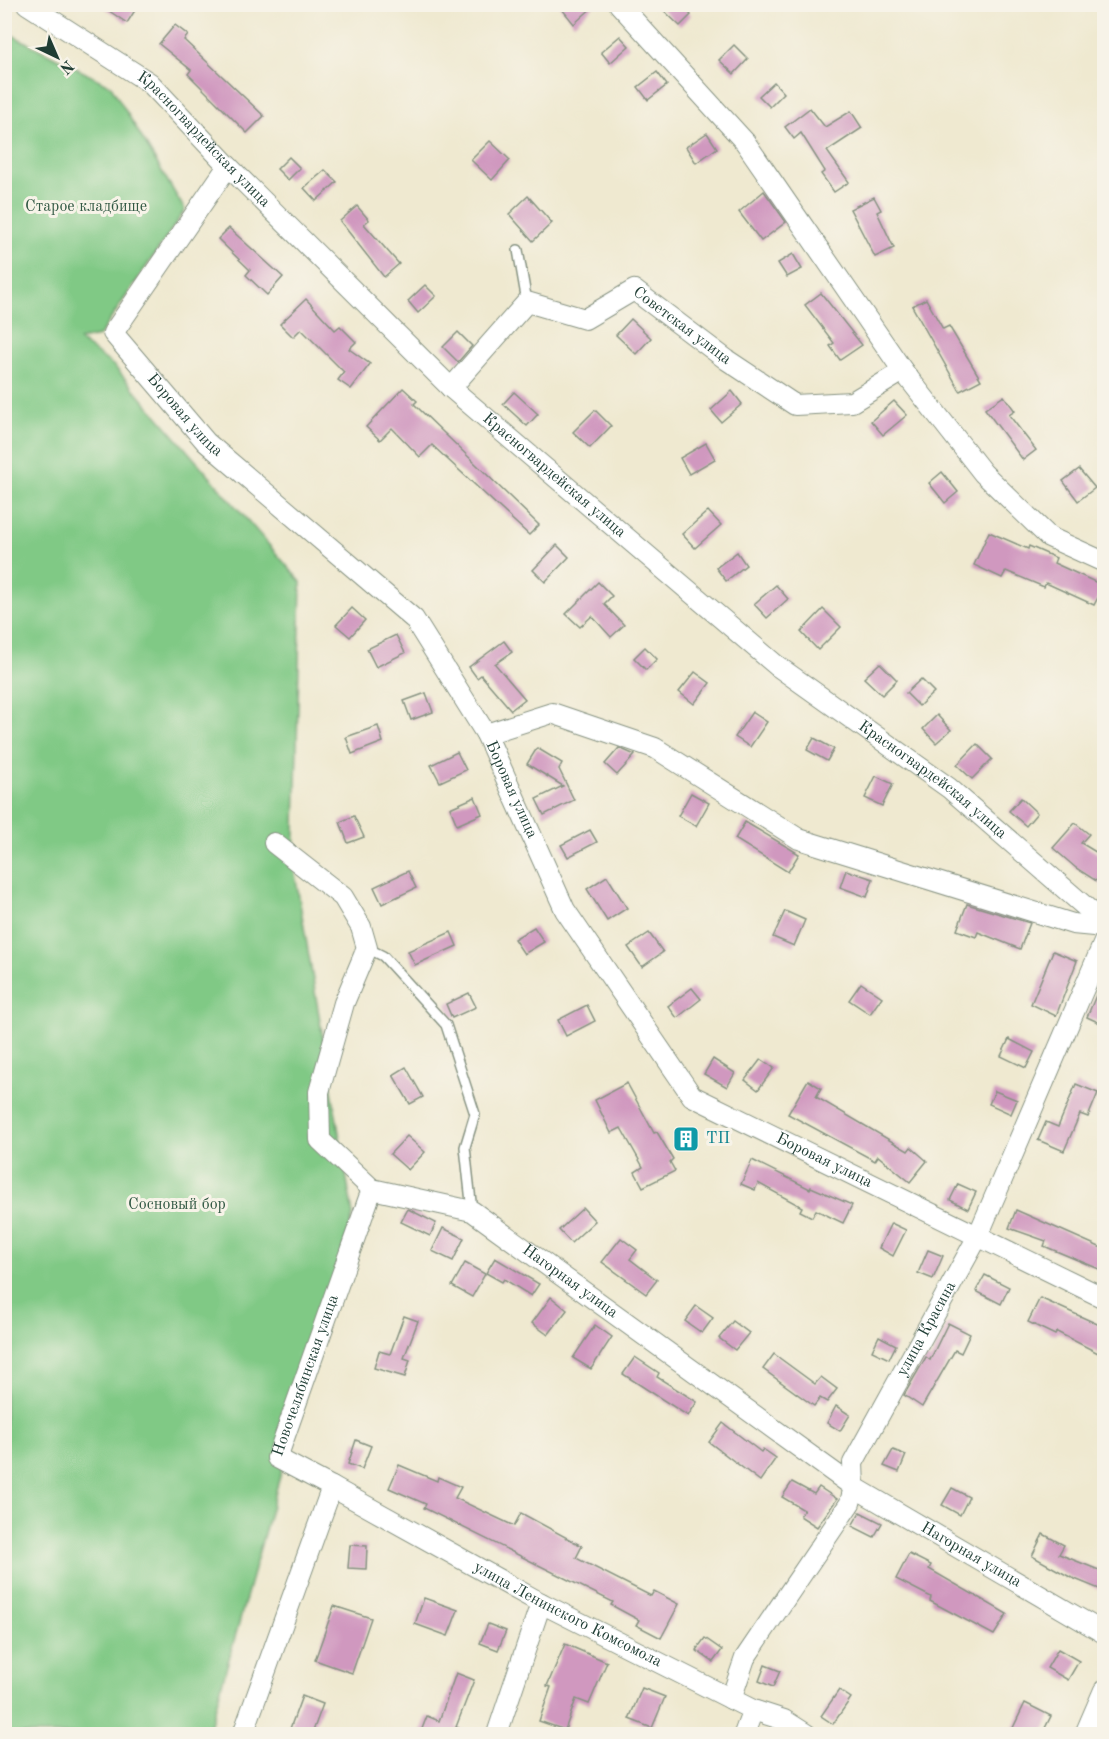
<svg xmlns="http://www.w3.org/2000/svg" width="1109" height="1739" font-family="'Old Standard TT',serif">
  <rect width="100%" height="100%" fill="#f7f3e8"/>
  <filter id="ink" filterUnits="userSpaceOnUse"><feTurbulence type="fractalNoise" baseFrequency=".0167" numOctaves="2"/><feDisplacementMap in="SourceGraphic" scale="12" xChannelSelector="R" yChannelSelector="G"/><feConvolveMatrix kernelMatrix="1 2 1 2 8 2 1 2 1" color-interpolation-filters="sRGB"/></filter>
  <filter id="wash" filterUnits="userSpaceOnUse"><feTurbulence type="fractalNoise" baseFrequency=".008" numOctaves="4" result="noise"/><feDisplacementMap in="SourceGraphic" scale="24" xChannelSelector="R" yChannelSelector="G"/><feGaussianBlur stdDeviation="1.35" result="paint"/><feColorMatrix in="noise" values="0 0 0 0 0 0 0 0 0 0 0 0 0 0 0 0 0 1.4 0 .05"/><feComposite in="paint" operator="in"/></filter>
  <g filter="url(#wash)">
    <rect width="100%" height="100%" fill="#efe9d0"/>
    <path fill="#80c985" stroke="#50835c" stroke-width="1.5" d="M4,31L111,86L185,210L99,336L79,340L114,366L301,582L294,868L353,1215L208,1734H5Z"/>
    <g id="blocks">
      <g fill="#d098bf">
        <path d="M99,4H139L127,23Z"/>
        <path d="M558,4H596L574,24Z"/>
        <path d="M657,4H680L691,15L680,26Z"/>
        <path d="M175,25L188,35L184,40L264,116L247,133L188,74L191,70L159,44Z"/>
        <path d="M620,36L629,46L610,63L601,52Z"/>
        <path d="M734,45L748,59L734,74L719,60Z"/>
        <path d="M657,72L667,85L648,100L638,87Z"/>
        <path d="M774,82L784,93L770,107L759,96Z"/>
        <path d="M810,108L825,127L851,111L862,128L827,151L849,182L834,192L821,174L825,171L801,133L794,139L785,127Z"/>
        <path d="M707,133L717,148L696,163L686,147Z"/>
        <path d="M490,141L510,160L492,180L471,160Z"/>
        <path d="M289,157L300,168L288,180L277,169Z"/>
        <path d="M325,170L337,182L316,201L304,188Z"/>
        <path d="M764,191L786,222L761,241L739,212Z"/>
        <path d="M528,196L552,223L533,241L509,214Z"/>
        <path d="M874,197L881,210L877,212L894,248L875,257L850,209Z"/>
        <path d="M357,206L369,220L364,224L399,264L384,277L340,221Z"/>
        <path d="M229,228L283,277L267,295L246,275L250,270L218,239Z"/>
        <path d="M793,254L802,269L787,277L778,263Z"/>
        <path d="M425,285L436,296L418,313L408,301Z"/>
        <path d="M821,293L862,345L840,360L830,346L834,343L805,305Z"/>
        <path d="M306,299L335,330L340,326L356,342L349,349L370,364L351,389L338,380L344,372L301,329L293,337L280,324Z"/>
        <path d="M926,299L943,329L949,326L981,380L960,391L912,306Z"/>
        <path d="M631,319L651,338L636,354L616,335Z"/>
        <path d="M458,332L472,346L458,362L443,347Z"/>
        <path d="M403,388L417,401L414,404L539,525L529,535L432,445L420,457L392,428L380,440L366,427Z"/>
        <path d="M732,391L742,404L721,422L711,410Z"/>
        <path d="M514,392L538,414L527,426L503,404Z"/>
        <path d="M1004,396L1015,411L1009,415L1036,450L1023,460L985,409Z"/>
        <path d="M894,401L907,415L883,435L871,421Z"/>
        <path d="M595,410L611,426L590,448L573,432Z"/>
        <path d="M706,443L715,459L689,474L680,458Z"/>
        <path d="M1079,469L1095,488L1078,501L1063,481Z"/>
        <path d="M942,472L958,492L945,503L929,483Z"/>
        <path d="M708,511L721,525L695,548L682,534Z"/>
        <path d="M989,532L1028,549L1029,546L1056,558L1054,563L1104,586L1094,605L1046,583L1044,587L1006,571L1002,578L974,565Z"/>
        <path d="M557,545L569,557L545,582L533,570Z"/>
        <path d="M737,552L746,565L726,581L716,568Z"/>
        <path d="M598,582L612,596L604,604L624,625L611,637L592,616L580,627L566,614Z"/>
        <path d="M776,585L788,599L767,618L754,604Z"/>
        <path d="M352,608L365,620L350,637L336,625Z"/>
        <path d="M823,609L841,627L818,650L801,632Z"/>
        <path d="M396,635L405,653L376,667L367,649Z"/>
        <path d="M504,641L512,652L495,664L525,699L511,710L481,675L477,678L469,667Z"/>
        <path d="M645,647L657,659L646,670L634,658Z"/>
        <path d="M880,663L897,680L882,695L864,678Z"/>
        <path d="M695,672L710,683L694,704L679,692Z"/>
        <path d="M921,679L934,692L919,706L906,693Z"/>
        <path d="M426,693L433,712L411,720L404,701Z"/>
        <path d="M752,712L767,722L750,747L735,737Z"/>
        <path d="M937,715L951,730L936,743L923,729Z"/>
        <path d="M378,726L383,742L352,754L346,737Z"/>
        <path d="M814,738L834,749L827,761L807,750Z"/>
        <path d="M977,744L992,759L972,779L957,765Z"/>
        <path d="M537,748L562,763L559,769L574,800L544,815L536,799L563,786L527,764Z"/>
        <path d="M619,748L635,755L617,775L605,764Z"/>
        <path d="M457,752L466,770L440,782L431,765Z"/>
        <path d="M876,776L893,784L882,806L865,798Z"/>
        <path d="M691,793L709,803L696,826L678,816Z"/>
        <path d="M475,797L482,814L457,825L450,808Z"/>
        <path d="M1021,798L1037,813L1026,826L1009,811Z"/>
        <path d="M354,816L364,837L348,843L340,822Z"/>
        <path d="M745,822L799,854L788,872L735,839Z"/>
        <path d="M1075,823L1089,834L1081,843L1104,857V886L1076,868L1053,848Z"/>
        <path d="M590,830L597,842L568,857L561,845Z"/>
        <path d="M846,870L873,879L867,897L840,887Z"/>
        <path d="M408,871L416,888L382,904L374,887Z"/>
        <path d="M607,876L627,908L607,921L587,889Z"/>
        <path d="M967,904L1030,923L1020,949L978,932L976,937L957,930Z"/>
        <path d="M785,911L805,920L794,946L773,937Z"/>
        <path d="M534,927L544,942L524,954L514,939Z"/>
        <path d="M451,932L457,946L415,965L408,951Z"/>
        <path d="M649,933L663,952L642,967L628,947Z"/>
        <path d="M1053,951L1077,961L1056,1016L1031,1004Z"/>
        <path d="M1104,976V1012L1100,1023L1087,1017Z"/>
        <path d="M861,983L882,997L870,1014L849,1000Z"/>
        <path d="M692,988L701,999L677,1018L668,1006Z"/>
        <path d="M469,993L476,1007L452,1018L446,1004Z"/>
        <path d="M587,1005L595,1021L566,1036L558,1020Z"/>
        <path d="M1009,1039L1034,1052L1026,1068L1001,1056Z"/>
        <path d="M713,1059L735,1073L727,1087L704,1074Z"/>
        <path d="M761,1059L774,1068L758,1090L745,1080Z"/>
        <path d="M406,1067L423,1097L410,1104L393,1075Z"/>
        <path d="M808,1080L821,1088L816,1097L908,1151L911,1147L927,1161L910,1182L878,1156L875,1161L788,1114Z"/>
        <path d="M627,1083L654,1133L657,1132L673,1159L670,1162L675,1171L643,1187L635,1172L643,1167L621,1128L611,1133L595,1100Z"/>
        <path d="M1076,1084L1098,1093L1088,1117L1080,1114L1064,1151L1038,1140L1046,1122L1058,1127Z"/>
        <path d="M995,1091L1017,1100L1011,1114L989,1104Z"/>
        <path d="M407,1136L425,1152L408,1170L390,1154Z"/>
        <path d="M752,1160L810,1189L811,1187L852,1205L843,1223L816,1210L812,1217L800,1211L802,1207L758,1183L755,1190L741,1184Z"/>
        <path d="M958,1184L976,1192L968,1209L950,1200Z"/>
        <path d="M583,1208L595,1221L571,1243L559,1230Z"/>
        <path d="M408,1209L436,1223L430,1236L401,1222Z"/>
        <path d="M1016,1210L1104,1249V1271L1044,1246L1046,1241L1009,1228Z"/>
        <path d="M891,1223L906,1230L893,1256L879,1248Z"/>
        <path d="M443,1228L464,1238L453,1261L432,1251Z"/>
        <path d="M621,1238L637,1250L630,1259L657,1280L646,1294L602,1262Z"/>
        <path d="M928,1250L943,1256L933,1279L918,1273Z"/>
        <path d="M495,1258L539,1284L531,1296L504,1279L502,1282L486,1273Z"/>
        <path d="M465,1263L485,1274L472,1297L452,1286Z"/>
        <path d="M985,1275L1009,1287L1001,1304L976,1291Z"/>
        <path d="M551,1297L567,1310L548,1335L532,1323Z"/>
        <path d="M1040,1298L1104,1327V1356L1057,1332L1055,1335L1028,1322Z"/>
        <path d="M696,1306L713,1318L702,1333L685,1321Z"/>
        <path d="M404,1316L418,1321L404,1358L410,1360L405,1377L374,1368L379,1351L390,1354Z"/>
        <path d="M733,1321L749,1333L735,1350L719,1338Z"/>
        <path d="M948,1323L970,1334L961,1353L955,1350L922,1407L904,1395L926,1357L930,1360Z"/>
        <path d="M595,1325L612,1337L591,1369L573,1358Z"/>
        <path d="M879,1336L896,1345L889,1359L872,1351Z"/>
        <path d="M774,1354L815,1384L821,1377L837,1389L827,1402L820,1398L814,1406L763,1369Z"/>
        <path d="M635,1357L659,1373L657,1377L697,1402L688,1416L623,1374Z"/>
        <path d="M836,1406L850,1415L840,1431L827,1423Z"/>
        <path d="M723,1423L761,1452L763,1449L776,1458L760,1481L709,1442Z"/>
        <path d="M356,1440L371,1446L362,1469L348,1464Z"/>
        <path d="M893,1450L906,1455L899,1472L884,1466Z"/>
        <path d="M399,1465L437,1481L438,1477L461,1487L455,1498L514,1526L521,1513L582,1546L576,1558L651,1596L654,1591L679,1604L661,1638L636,1625L639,1620L611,1605L613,1602L424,1508L426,1504L389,1488Z"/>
        <path d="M792,1482L814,1494L819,1487L837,1499L817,1527L800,1516L804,1510L782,1497Z"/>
        <path d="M952,1488L969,1497L960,1515L942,1505Z"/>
        <path d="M860,1512L882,1523L874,1537L852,1526Z"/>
        <path d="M1043,1534L1064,1545L1059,1554L1104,1572V1591L1070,1577L1032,1556Z"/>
        <path d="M350,1545L367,1546L366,1569L348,1568Z"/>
        <path d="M909,1554L931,1565L929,1569L1007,1614L994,1635L930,1601L931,1597L896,1579Z"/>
        <path d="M424,1598L458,1610L448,1636L415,1624Z"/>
        <path d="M334,1606L371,1618L352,1673L315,1660Z"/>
        <path d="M488,1624L506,1631L498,1650L480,1643Z"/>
        <path d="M705,1638L722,1650L713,1662L696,1650Z"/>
        <path d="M565,1644L607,1662L589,1704L576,1699L565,1730L539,1721L551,1687L547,1686Z"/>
        <path d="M1058,1649L1079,1661L1068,1680L1047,1668Z"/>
        <path d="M765,1665L780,1671L773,1687L759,1681Z"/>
        <path d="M456,1673L474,1680L456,1727L471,1734H420L427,1716L439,1721Z"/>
        <path d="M642,1688L665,1697L652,1728L629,1719Z"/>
        <path d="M839,1690L851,1698L833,1724L821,1716Z"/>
        <path d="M302,1696L323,1704L312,1734H288Z"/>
        <path d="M1025,1703L1051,1716L1042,1734H1010Z"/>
      </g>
    </g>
  </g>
  <g filter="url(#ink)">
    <use href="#blocks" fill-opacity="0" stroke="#879382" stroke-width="1.5"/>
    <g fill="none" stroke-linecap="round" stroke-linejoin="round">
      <defs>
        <g id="service">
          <path d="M518,250L527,302"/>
          <path d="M367,948L383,956L446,1025L475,1114L465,1147L472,1211"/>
        </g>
        <g id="minor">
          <path id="s1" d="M27,4L150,83L228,166L451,388L776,665L949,788L1104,923"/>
          <path d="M619,4L745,142L903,371L983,473L1049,537L1104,562"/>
          <path id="s2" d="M228,166L113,333L206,442L414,619L486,734L565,910L692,1096L1104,1298"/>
          <path id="s3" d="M451,388L527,302L585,319L634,290L727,360L795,405L852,402L903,371"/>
          <path d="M486,734L552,713L655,748L799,839L1073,924L1104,927"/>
          <path id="s4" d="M274,843L343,897L361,927L367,948L344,1003L319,1092L320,1140L372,1189L472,1211L854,1487L1104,1633"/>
          <path id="s5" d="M332,1487L541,1603L753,1710L784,1720L806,1734"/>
          <path id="s6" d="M731,1699L745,1658L850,1503L854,1487L853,1463L977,1238L1104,942"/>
          <path id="s7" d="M243,1734L332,1487L277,1458L372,1189"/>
          <path d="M497,1734L541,1603"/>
          <path d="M744,1734L753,1710"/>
          <path d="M1085,1734L1104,1690"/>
        </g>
      </defs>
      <use href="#service" stroke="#879382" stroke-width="12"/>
      <use href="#minor" stroke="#879382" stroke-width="22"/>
      <use href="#service" stroke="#fff" stroke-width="9"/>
      <use href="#minor" stroke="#fff" stroke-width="20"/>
    </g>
  </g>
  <defs>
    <symbol id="building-square" viewBox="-11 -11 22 22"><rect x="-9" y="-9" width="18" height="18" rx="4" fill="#0f9aa8" stroke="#f7f3e8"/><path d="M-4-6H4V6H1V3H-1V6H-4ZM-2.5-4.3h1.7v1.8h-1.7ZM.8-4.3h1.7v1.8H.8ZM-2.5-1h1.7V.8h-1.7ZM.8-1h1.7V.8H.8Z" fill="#fff"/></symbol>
  </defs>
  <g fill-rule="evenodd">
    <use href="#building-square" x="671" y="1124" width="30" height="30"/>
  </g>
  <g text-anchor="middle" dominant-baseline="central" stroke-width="6" stroke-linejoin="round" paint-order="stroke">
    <g font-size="16" fill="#1f3d34" stroke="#f7f3e8">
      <text stroke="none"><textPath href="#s1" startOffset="224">Красногвардейская улица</textPath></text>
      <text stroke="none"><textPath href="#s3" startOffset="292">Советская улица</textPath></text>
      <text stroke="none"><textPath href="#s2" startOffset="312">Боровая улица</textPath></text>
      <text stroke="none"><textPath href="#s1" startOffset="710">Красногвардейская улица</textPath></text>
      <text stroke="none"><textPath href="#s1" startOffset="1196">Красногвардейская улица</textPath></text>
      <text stroke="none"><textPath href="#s2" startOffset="816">Боровая улица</textPath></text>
      <text stroke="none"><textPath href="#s2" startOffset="1320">Боровая улица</textPath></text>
      <text stroke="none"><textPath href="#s4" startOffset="639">Нагорная улица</textPath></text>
      <text stroke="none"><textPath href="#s6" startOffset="424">улица Красина</textPath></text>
      <text stroke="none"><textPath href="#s7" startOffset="412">Новочелябинская улица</textPath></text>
      <text stroke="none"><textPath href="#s4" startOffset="1125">Нагорная улица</textPath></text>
      <text stroke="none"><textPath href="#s5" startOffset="268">улица Ленинского Комсомола</textPath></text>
    </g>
    <g font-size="16" fill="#325944" stroke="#f7f3e8">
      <text x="86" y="207">Старое кладбище</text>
      <text x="177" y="1205">Сосновый бор</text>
    </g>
    <g font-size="16" fill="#0d838f" stroke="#f7f3e8" text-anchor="start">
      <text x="706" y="1139">ТП</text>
    </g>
  </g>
  <rect width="1109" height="1739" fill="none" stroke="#f7f3e8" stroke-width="24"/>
  <g transform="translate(57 57) rotate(136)" stroke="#f7f3e8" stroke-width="4.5" paint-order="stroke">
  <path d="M0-4.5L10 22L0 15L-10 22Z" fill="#1f3d34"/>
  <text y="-9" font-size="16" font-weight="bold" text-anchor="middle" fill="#1f3d34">N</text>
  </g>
</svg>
